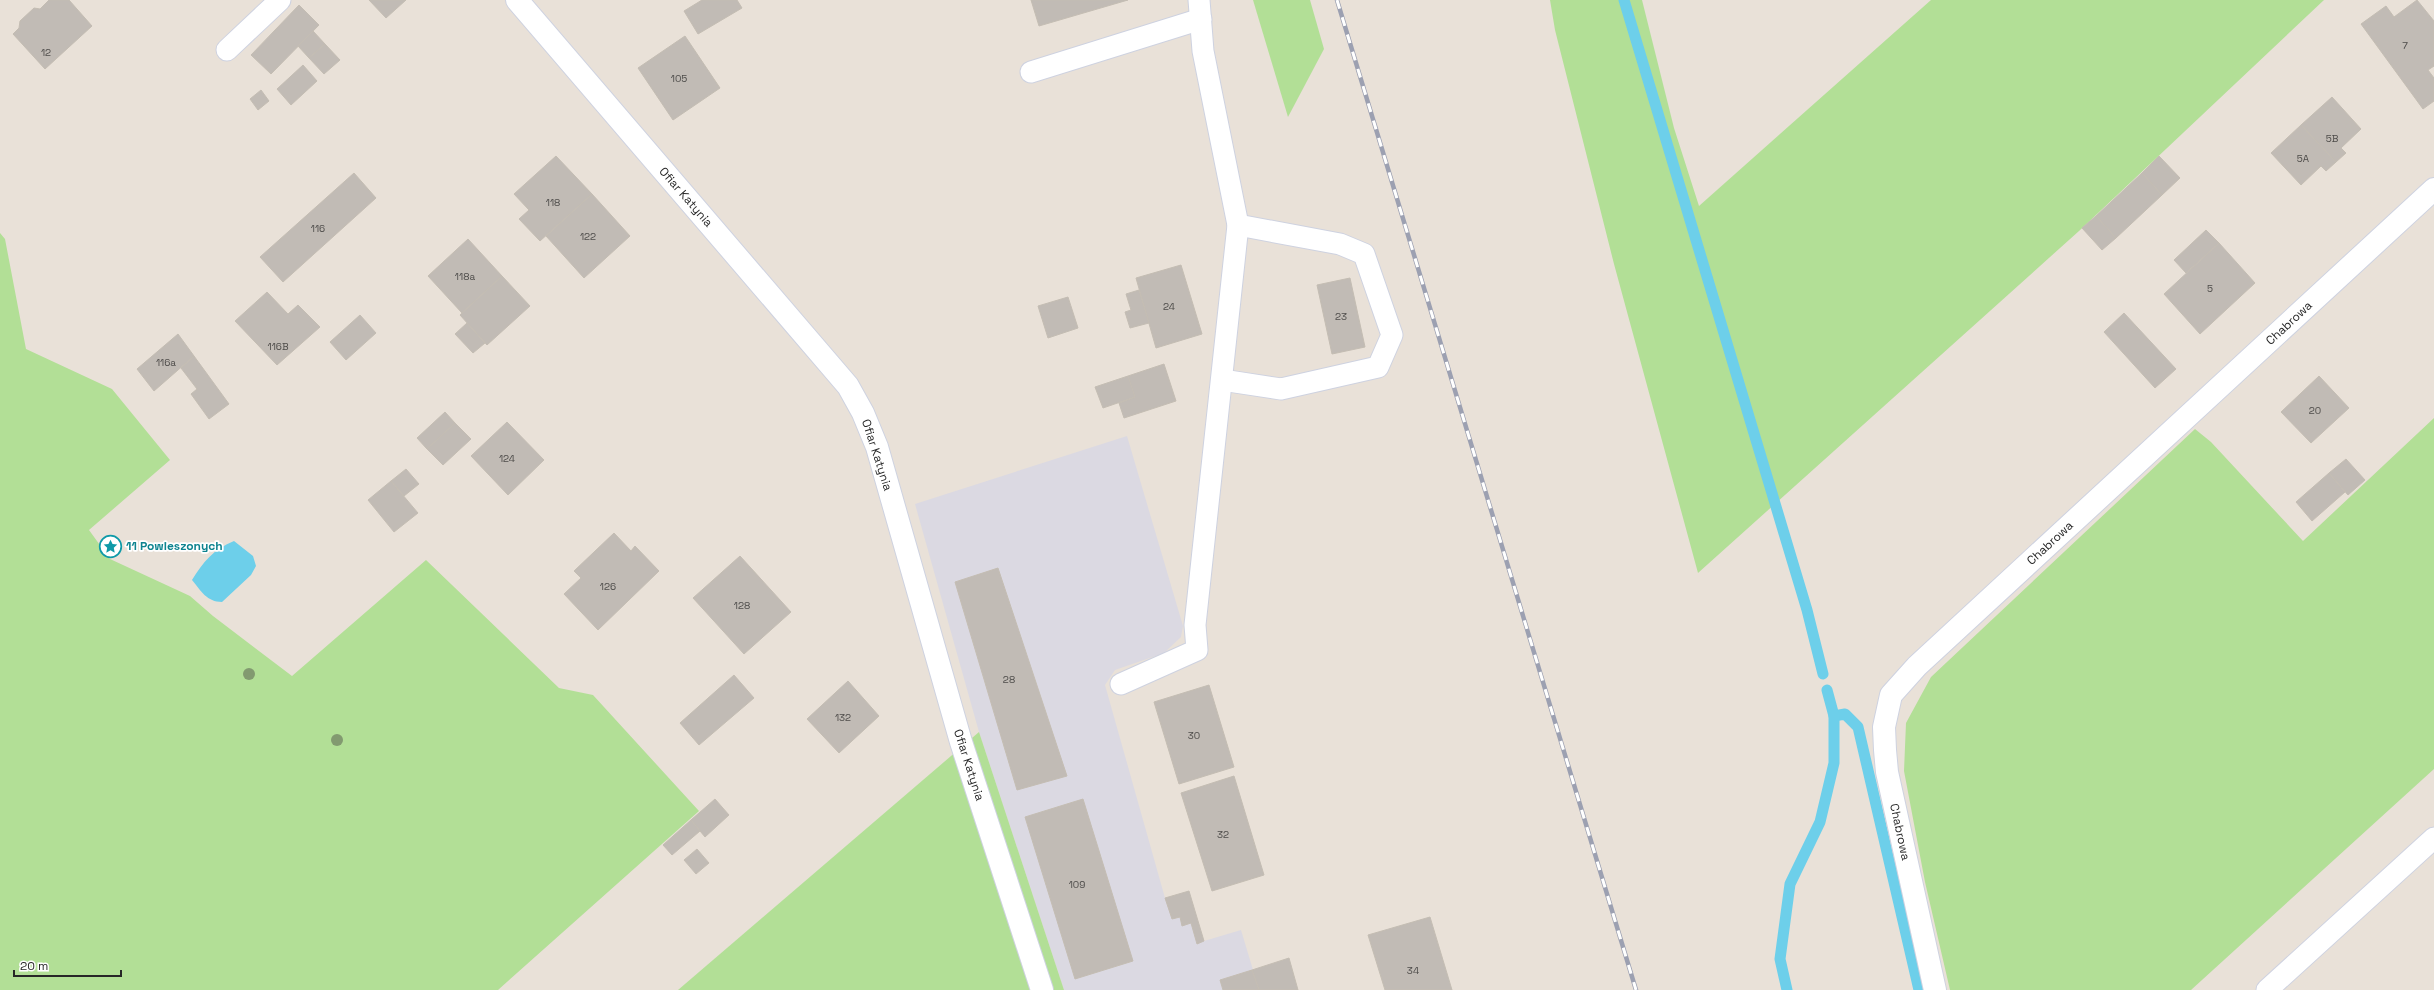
<svg xmlns="http://www.w3.org/2000/svg" width="2434" height="990" font-family="'Space Grotesk',sans-serif">
  <rect width="100%" height="100%" fill="#e9e1d8"/>
  <path fill="#dbd9e2" d="M1127,436L1183,626L1181,637L1164,653L1115,670L1105,685L1165,898L1189,891L1204,941L1241,930L1259,990H1064L979,732L915,504Z"/>
  <g fill="#b2df96">
    <path d="M1253,0H1310L1324,49L1288,117Z"/>
    <path d="M1550,0H1642L1674,128L1699,206L1931,0H2324L2079,231L1698,573L1614,264L1555,30Z"/>
    <path d="M0,233L5,239L26,349L112,389L170,460L89,530L110,559L190,596L213,616L292,676L426,560L559,688L593,695L699,811L498,990H0Z"/>
    <path d="M2434,418V769L2191,990H1950L1925,882L1904,771L1906,723L1931,677L2195,429L2211,442L2303,541Z"/>
    <path d="M979,732L1064,990H678Z"/>
  </g>
  <path fill="#6dcfea" d="M234,541L253,556L256,566L251,575L222,602C207,602 201,591 192,580C203,562 214,549 234,541Z"/>
  <g fill="none" stroke-linecap="round" stroke-linejoin="round">
    <g stroke="#6dcfea" stroke-width="11">
      <path d="M1624,0L1807,610L1823,674"/>
      <path d="M1834,716L1845,714L1858,727L1919,990"/>
      <path d="M1787,990L1780,959L1790,884L1820,822L1834,763V716L1827,690"/>
    </g>
  </g>
  <g fill="#c1bbb5" stroke="#c4bdb3">
    <path d="M49,0H69L92,26L45,69L13,34L19,28L20,21L34,8L40,9Z"/>
    <path d="M369,0H406L386,18Z"/>
    <path d="M702,0H737L742,8L698,34L684,11Z"/>
    <path d="M1031,0H1128L1039,26Z"/>
    <path d="M2417,0L2434,21V66L2428,70L2434,78V101L2423,109L2361,24L2386,6L2394,17Z"/>
    <path d="M299,5L319,25L271,74L251,55Z"/>
    <path d="M313,31L325,44L309,58L298,46Z"/>
    <path d="M685,36L720,88L673,120L638,68Z"/>
    <path d="M325,44L340,60L324,74L309,58Z"/>
    <path d="M303,65L317,81L291,105L277,89Z"/>
    <path d="M261,90L269,101L258,110L250,99Z"/>
    <path d="M2332,97L2361,129L2341,148L2346,153L2336,162L2301,125Z"/>
    <path d="M2301,125L2336,162L2326,171L2321,166L2301,185L2271,153Z"/>
    <path d="M556,156L592,194L540,241L519,219L529,210L514,194Z"/>
    <path d="M2159,156L2180,178L2162,195L2142,173Z"/>
    <path d="M354,173L376,198L283,282L260,257Z"/>
    <path d="M2142,173L2162,195L2116,238L2096,216Z"/>
    <path d="M592,194L630,236L584,278L546,236Z"/>
    <path d="M2096,216L2116,238L2102,250L2082,228Z"/>
    <path d="M2206,230L2219,243L2186,273L2174,260Z"/>
    <path d="M468,239L502,276L462,313L428,276Z"/>
    <path d="M2219,243L2255,283L2200,334L2164,294Z"/>
    <path d="M1181,265L1202,334L1156,348L1136,278Z"/>
    <path d="M502,276L530,306L487,345L460,315Z"/>
    <path d="M1350,278L1365,347L1332,354L1317,285Z"/>
    <path d="M1139,290L1149,323L1130,328L1125,312L1131,310L1126,294Z"/>
    <path d="M267,292L288,314L298,305L320,327L277,365L235,321Z"/>
    <path d="M1068,297L1078,328L1048,338L1038,306Z"/>
    <path d="M2124,313L2176,369L2155,388L2104,332Z"/>
    <path d="M360,315L376,333L346,360L330,342Z"/>
    <path d="M467,323L485,343L473,353L455,334Z"/>
    <path d="M178,334L194,356L154,391L137,369Z"/>
    <path d="M194,356L229,404L209,419L191,394L197,389L181,368Z"/>
    <path d="M1164,364L1176,401L1124,418L1119,403L1135,397L1128,376Z"/>
    <path d="M1128,376L1135,397L1103,408L1095,387Z"/>
    <path d="M2319,376L2349,408L2311,443L2281,412Z"/>
    <path d="M445,412L455,423L427,449L417,438Z"/>
    <path d="M507,422L544,460L508,495L471,456Z"/>
    <path d="M455,423L471,439L443,465L427,449Z"/>
    <path d="M2346,459L2365,480L2348,495L2329,473Z"/>
    <path d="M406,469L419,484L404,496L391,481Z"/>
    <path d="M2329,473L2345,492L2312,521L2296,502Z"/>
    <path d="M391,481L418,513L394,532L368,500Z"/>
    <path d="M614,533L631,551L635,546L659,571L598,630L564,594L581,578L574,571Z"/>
    <path d="M740,556L791,612L744,654L693,598Z"/>
    <path d="M998,568L1067,776L1017,790L955,582Z"/>
    <path d="M734,675L754,698L699,745L680,723Z"/>
    <path d="M848,681L879,716L839,753L807,719Z"/>
    <path d="M1209,685L1234,767L1179,784L1154,702Z"/>
    <path d="M1234,776L1264,875L1212,891L1181,793Z"/>
    <path d="M715,799L729,815L705,837L691,820Z"/>
    <path d="M1083,799L1133,961L1075,979L1025,817Z"/>
    <path d="M691,820L700,831L672,855L663,845Z"/>
    <path d="M697,849L709,863L696,874L684,860Z"/>
    <path d="M1189,891L1204,941L1197,944L1191,923L1182,926L1180,917L1172,919L1165,898Z"/>
    <path d="M1430,917L1452,990H1385L1368,935Z"/>
    <path d="M1289,958L1298,990H1259L1252,970Z"/>
    <path d="M1252,970L1259,990H1223L1220,980Z"/>
  </g>
  <g fill="none" stroke-linecap="round" stroke-linejoin="round">
    <defs>
      <g id="lane">
        <path d="M227,50L280,0"/>
        <path d="M1031,72L1201,19"/>
        <path d="M1222,380L1281,389L1378,367L1392,335L1364,254L1340,244L1238,225"/>
        <path d="M1121,684L1197,650L1195,625L1238,225L1203,51L1199,0"/>
        <path d="M2267,990L2434,838"/>
      </g>
      <g id="street">
        <path d="M517,0L848,386L863,413L877,447L961,742L1042,990"/>
        <path d="M1935,990L1887,772L1885,750L1884,727L1891,695L1917,666L2434,189"/>
      </g>
    </defs>
    <use href="#lane" stroke="#ced2e0" stroke-width="23"/>
    <use href="#street" stroke="#ced2e0" stroke-width="24"/>
    <use href="#lane" stroke="#fff" stroke-width="21"/>
    <use href="#street" stroke="#fff" stroke-width="22"/>
    <defs>
      <path id="rail" d="M1337,0L1636,990"/>
    </defs>
    <use href="#rail" stroke="#9ca0b1" stroke-width="4.5"/>
    <use href="#rail" stroke="#fff" stroke-width="3" stroke-dasharray="9" stroke-linecap="butt"/>
  </g>
  <g fill="#829a70">
    <circle cx="249" cy="674" r="6"/>
    <circle cx="337" cy="740" r="6"/>
  </g>
  <defs>
    <symbol id="sight-ring" viewBox="-11 -11 22 22"><circle r="9.5" fill="#fff" stroke="#0f9aa8" stroke-width="1.5"/><path d="M0-6L1.8-2.2L6-1.7L2.9 1.2L3.7 5.4L0 3.3L-3.7 5.4L-2.9 1.2L-6-1.7L-1.8-2.2Z" fill="#0f9aa8"/></symbol>
  </defs>
  <g fill-rule="evenodd">
    <use href="#sight-ring" x="98" y="534" width="25" height="25"/>
  </g>
  <g text-anchor="middle" dominant-baseline="central" stroke-width="3.5" stroke-linejoin="round" paint-order="stroke">
    <g font-size="10" fill="#4e4c4a">
      <text x="2405" y="45">7</text>
      <text x="46" y="52">12</text>
      <text x="679" y="78">105</text>
      <text x="2332" y="138">5B</text>
      <text x="2303" y="158">5A</text>
      <text x="553" y="202">118</text>
      <text x="318" y="228">116</text>
      <text x="588" y="236">122</text>
      <text x="465" y="276">118a</text>
      <text x="2210" y="288">5</text>
      <text x="1169" y="306">24</text>
      <text x="1341" y="316">23</text>
      <text x="278" y="346">116B</text>
      <text x="166" y="362">116a</text>
      <text x="2315" y="410">20</text>
      <text x="507" y="458">124</text>
      <text x="608" y="586">126</text>
      <text x="742" y="605">128</text>
      <text x="1009" y="679">28</text>
      <text x="843" y="717">132</text>
      <text x="1194" y="735">30</text>
      <text x="1223" y="834">32</text>
      <text x="1077" y="884">109</text>
      <text x="1413" y="970">34</text>
    </g>
    <g font-size="12" fill="#272727" stroke="#fff">
      <text transform="translate(686 197) rotate(49)">Ofiar Katynia</text>
      <text transform="translate(2289 323) rotate(-43)">Chabrowa</text>
      <text transform="translate(877 455) rotate(72)">Ofiar Katynia</text>
      <text transform="translate(2050 543) rotate(-43)">Chabrowa</text>
      <text transform="translate(969 765) rotate(72)">Ofiar Katynia</text>
      <text transform="translate(1900 832) rotate(78)">Chabrowa</text>
    </g>
    <g font-size="12" font-weight="bold" fill="#0d838f" stroke="#fff" text-anchor="start">
      <text x="126" y="546">11 Powieszonych</text>
    </g>
  </g>
  <path d="M14 970v6h107v-6" fill="none" stroke="#272727" stroke-width="2"/>
  <text x="20" y="970" font-size="12" fill="#272727" stroke="#ffffff" stroke-width="3" paint-order="stroke">20 m</text>
</svg>
